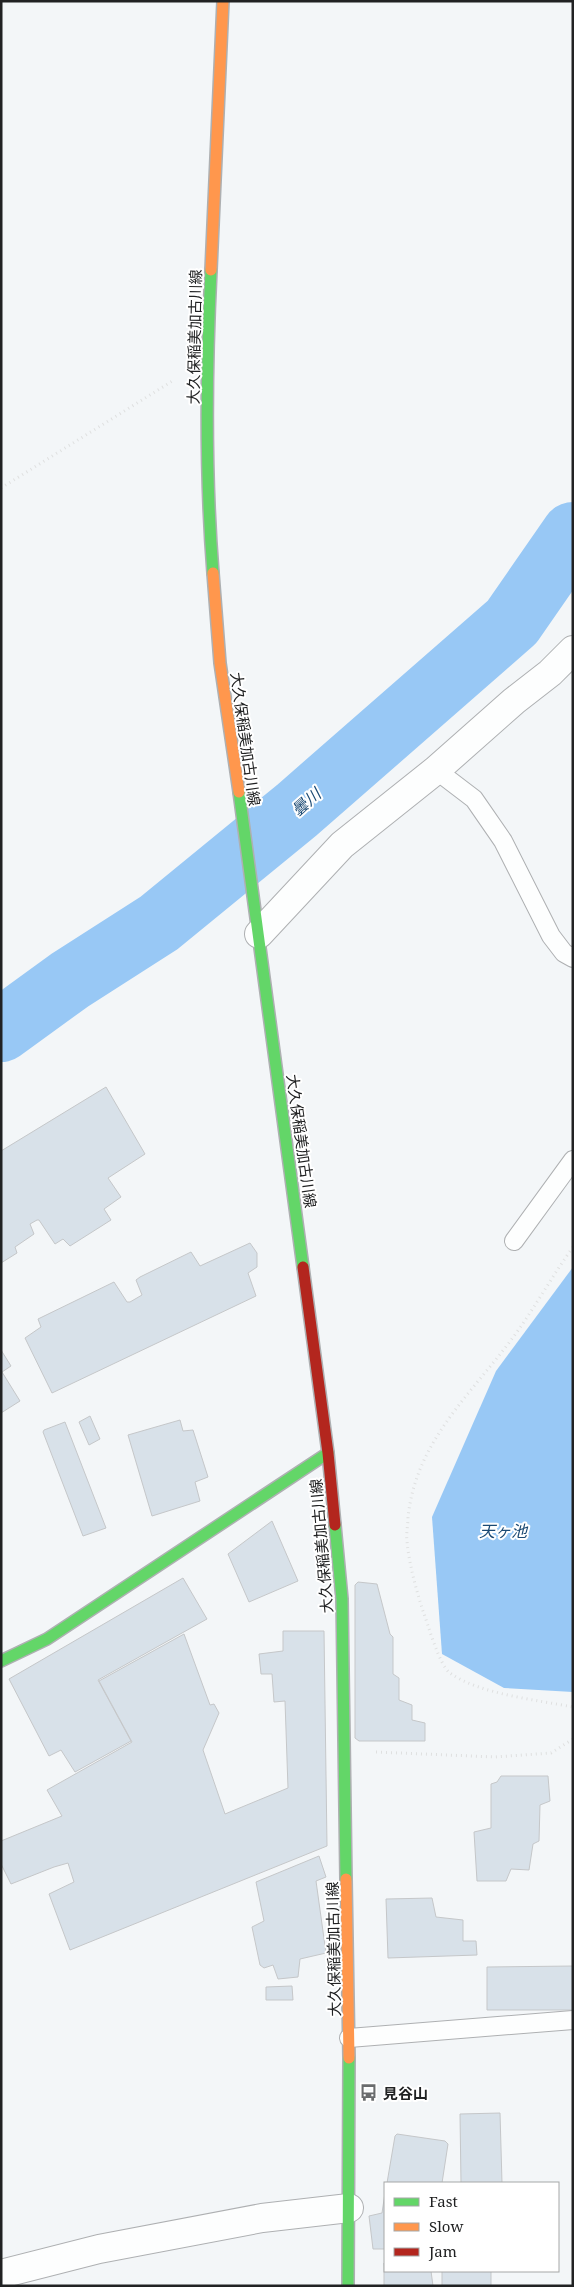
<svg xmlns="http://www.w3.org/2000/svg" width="574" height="2287" font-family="'Noto Serif','Noto Sans JP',serif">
  <rect width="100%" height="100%" fill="#f3f6f8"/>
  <path fill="#98c8f5" d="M573,1267V1692L504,1688L442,1654L432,1517L496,1371Z"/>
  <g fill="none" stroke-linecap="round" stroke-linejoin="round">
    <path stroke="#98c8f5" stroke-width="64" d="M1,1030L70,980L159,923L297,810L512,622L573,534"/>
  </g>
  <g fill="#d8e1e9" stroke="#c5c7c9">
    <path d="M106,1087L145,1154L108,1178L121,1197L104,1209L111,1220L70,1246L63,1239L55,1244L39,1220H37L30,1224L34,1234L15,1247L17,1253L1,1263V1151Z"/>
    <path d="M250,1243L257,1253V1267L248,1273L256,1296L52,1393L25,1338L41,1327L38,1319L114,1282L127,1302H130L142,1295L136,1280L140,1277L191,1252L200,1266Z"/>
    <path d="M1,1350L11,1366L2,1372L20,1401L1,1413Z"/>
    <path d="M90,1416L100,1439L89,1445L79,1422Z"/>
    <path d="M180,1420L183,1431L193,1430L208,1477L195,1482L200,1501L152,1516L128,1435Z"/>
    <path d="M65,1422L106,1528L83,1536L43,1432L44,1430Z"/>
    <path d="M272,1521L298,1581L249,1602L228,1554Z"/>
    <path d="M183,1578L207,1619L98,1680L131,1741L75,1772L61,1750L49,1756L9,1679Z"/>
    <path d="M358,1582L377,1584L390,1634L393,1637V1674L399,1678V1700L412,1705V1720L425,1723V1741H359L355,1738V1585Z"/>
    <path d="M283,1631H324L327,1846L70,1950L49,1894L74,1882L68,1863L54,1867L11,1884L1,1864V1841L62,1816L47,1790L132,1742L99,1681L184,1634L210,1705L214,1704L219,1713L203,1750L225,1814L288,1788L285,1701L274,1702L272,1674H261L259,1654L283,1651Z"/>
    <path d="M501,1776H548L550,1801L540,1805L539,1841L533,1844L529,1870L511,1869L506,1881H477L474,1832L491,1828V1784L497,1782Z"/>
    <path d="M319,1856L326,1877L316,1881L326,1953L300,1959L298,1977L278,1979L273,1965L264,1968L260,1965L252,1927L264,1921L256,1882Z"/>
    <path d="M432,1898L436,1917L463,1920V1941H476L477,1955L388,1958L386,1899Z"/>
    <path d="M573,1966V2010H487V1967Z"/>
    <path d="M292,1986L293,2000H266V1987Z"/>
    <path d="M500,2113L502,2183H461L460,2114Z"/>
    <path d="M397,2134L445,2141L448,2144L442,2183H387L395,2136Z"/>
    <path d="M385,2193V2249H373L369,2216L382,2213Z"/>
    <path d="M384,2263L385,2271H431L433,2286H384Z"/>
    <rect x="442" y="2271" width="49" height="15"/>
  </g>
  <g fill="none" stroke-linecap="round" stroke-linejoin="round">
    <defs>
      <g id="lane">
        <path d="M436,770L474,799L503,841L551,936L564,953L573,958"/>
        <path d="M514,1241L573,1160"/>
        <path d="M349,2038L573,2020"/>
      </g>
      <g id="street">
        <path d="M259,934L342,845L436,770L514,701L550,673L573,650"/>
        <path d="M1,2274L99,2249L262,2218L349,2208"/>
      </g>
      <g id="fast">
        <path d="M211,270C206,371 205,472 213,573"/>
        <path d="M239,792L303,1267"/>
        <path d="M335,1525L342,1599L346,1879"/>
        <path d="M1,1661L47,1639L328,1453"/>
        <path d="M348,2286L349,2058"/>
      </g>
      <g id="slow">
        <path d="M211,270L223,1"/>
        <path d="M213,573L220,663L239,792"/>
        <path d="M346,1879L349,2058"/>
      </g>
      <path id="jam" d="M303,1267L328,1453L335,1525"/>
    </defs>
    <use href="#lane" stroke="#aeb0b2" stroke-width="20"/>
    <use href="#street" stroke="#aeb0b2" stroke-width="30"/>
    <use href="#fast" stroke="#aeb0b2" stroke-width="14"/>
    <use href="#slow" stroke="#aeb0b2" stroke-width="14"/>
    <use href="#jam" stroke="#aeb0b2" stroke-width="14"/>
    <g stroke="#dfe0e0" stroke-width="3" stroke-dasharray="1 4" stroke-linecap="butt">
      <path d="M1,488L174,380"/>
      <path d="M573,1247C550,1279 532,1313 508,1344C466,1399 415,1445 408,1518C408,1525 406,1533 407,1541C409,1564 416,1589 423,1611C428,1624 439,1665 450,1673C479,1694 537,1700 573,1707"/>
      <path d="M376,1752L495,1757L551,1753L573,1739"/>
    </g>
    <use href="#lane" stroke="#fdfefe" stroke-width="18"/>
    <use href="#street" stroke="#fdfefe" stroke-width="28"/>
    <use href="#fast" stroke="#63d668" stroke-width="11"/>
    <use href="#slow" stroke="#ff974d" stroke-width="11"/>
    <use href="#jam" stroke="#b3261e" stroke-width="11"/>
  </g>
  <defs>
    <symbol id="bus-bare" viewBox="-9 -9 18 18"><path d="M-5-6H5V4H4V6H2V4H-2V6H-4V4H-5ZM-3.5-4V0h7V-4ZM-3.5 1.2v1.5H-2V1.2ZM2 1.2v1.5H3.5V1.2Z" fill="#6a6c6e" stroke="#fff" stroke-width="2.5" paint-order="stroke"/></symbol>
  </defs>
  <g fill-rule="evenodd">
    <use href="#bus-bare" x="356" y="2080" width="25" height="25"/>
  </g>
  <g text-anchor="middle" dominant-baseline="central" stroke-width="4" stroke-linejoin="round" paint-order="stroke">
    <g font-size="15" fill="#212223" stroke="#fff">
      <text transform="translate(194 337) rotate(-89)">大久保稲美加古川線</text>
      <text transform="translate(246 739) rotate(82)">大久保稲美加古川線</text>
      <text transform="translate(302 1141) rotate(82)">大久保稲美加古川線</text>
      <text transform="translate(321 1546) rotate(-95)">大久保稲美加古川線</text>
      <text transform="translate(333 1949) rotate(-91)">大久保稲美加古川線</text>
    </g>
    <g font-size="15" font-weight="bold" fill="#212223" stroke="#fff" text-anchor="start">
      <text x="383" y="2093">見谷山</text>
    </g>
    <g font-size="16" font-style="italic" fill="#1a4973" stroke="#fff">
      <text transform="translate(306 802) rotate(-41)">曇川</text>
      <text x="503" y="1531">天ヶ池</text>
    </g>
  </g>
  <rect width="574" height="2287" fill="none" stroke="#212223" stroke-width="5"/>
  <rect x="384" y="2182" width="175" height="90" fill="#ffffff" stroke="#a6a7a7"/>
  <rect x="394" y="2198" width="25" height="8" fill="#63d668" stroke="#a6a7a7"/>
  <text x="429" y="2207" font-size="15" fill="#212223">Fast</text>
  <rect x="394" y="2223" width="25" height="8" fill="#ff974d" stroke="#a6a7a7"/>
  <text x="429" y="2232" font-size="15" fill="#212223">Slow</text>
  <rect x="394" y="2248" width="25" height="8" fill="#b3261e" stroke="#a6a7a7"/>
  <text x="429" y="2257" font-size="15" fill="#212223">Jam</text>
</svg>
